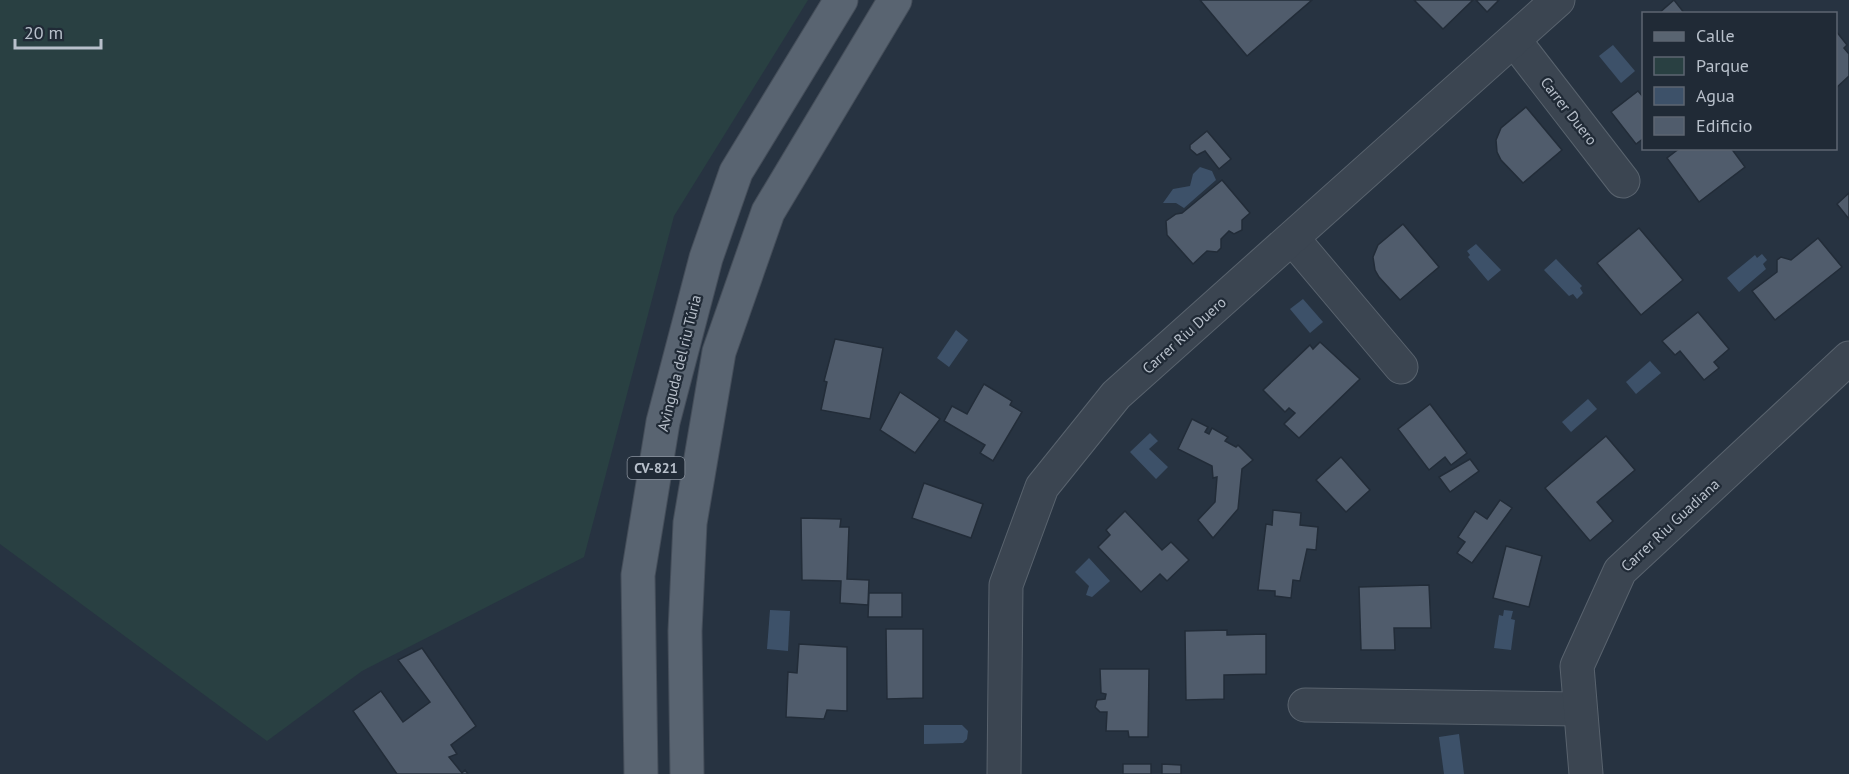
<svg xmlns="http://www.w3.org/2000/svg" width="1849" height="774" font-family="'PT Sans',sans-serif">
  <rect width="100%" height="100%" fill="#273341"/>
  <path fill="#294042" d="M0,0H808L674,216L584,557L362,671L267,741L0,544Z"/>
  <g fill="#3d5169">
    <path d="M1613,45L1635,71L1621,83L1599,56Z"/>
    <path d="M1200,167L1212,171L1216,180L1184,208L1176,203H1163L1173,189L1190,186L1193,174Z"/>
    <path d="M1476,244L1501,270L1488,281L1468,257L1470,255L1467,251Z"/>
    <path d="M1762,254L1767,260L1763,264L1766,269L1739,292L1727,278L1755,255L1757,258Z"/>
    <path d="M1556,259L1582,286L1580,288L1583,293L1577,299L1573,294L1569,296L1544,270Z"/>
    <path d="M1303,299L1323,322L1310,333L1290,309Z"/>
    <path d="M956,330L968,340L949,367L937,358Z"/>
    <path d="M1650,361L1661,373L1636,394L1626,382Z"/>
    <path d="M1588,399L1597,409L1571,432L1562,422Z"/>
    <path d="M1150,433L1158,441L1149,449L1168,467L1156,479L1130,452Z"/>
    <path d="M1089,558L1110,581L1092,597L1086,595L1089,586L1075,572Z"/>
    <path d="M770,610L790,611L788,651L767,649Z"/>
    <path d="M1504,610L1513,611L1511,619L1515,620L1511,650L1494,648L1499,615L1503,616Z"/>
    <path d="M924,725H962L968,731L967,739L963,743L924,744Z"/>
    <path d="M1459,734L1464,774H1444L1439,737Z"/>
  </g>
  <g fill="#505c6c" stroke="#222c38" stroke-width="1.5">
    <path d="M1200,0H1312L1247,56Z"/>
    <path d="M1414,0H1473L1443,29Z"/>
    <path d="M1476,0H1499L1487,12Z"/>
    <path d="M1674,0L1685,14H1658Z"/>
    <path d="M1836,31L1847,45L1844,48L1849,54V76L1836,88Z"/>
    <path d="M1638,91L1644,98V138L1636,144L1611,112Z"/>
    <path d="M1526,107L1562,150L1523,183L1501,160L1497,152L1496,140L1501,128Z"/>
    <path d="M1207,131L1231,159L1219,169L1205,151L1197,155L1190,149V145Z"/>
    <path d="M1680,148H1731L1745,167L1699,202L1667,158Z"/>
    <path d="M1222,180L1250,213L1242,220V230L1234,234L1229,231L1221,239V248L1217,252L1207,251L1193,264L1167,235L1166,221L1176,214L1182,213Z"/>
    <path d="M1849,193V219L1837,204Z"/>
    <path d="M1403,224L1439,267L1400,300L1379,277L1375,270L1373,257L1378,245Z"/>
    <path d="M1639,228L1683,280L1641,315L1597,263Z"/>
    <path d="M1818,238L1842,267L1775,320L1752,291L1777,272V260L1781,257L1791,260Z"/>
    <path d="M1698,312L1729,349L1714,362L1719,368L1704,380L1680,351L1675,355L1662,341Z"/>
    <path d="M835,339L883,348L870,419L821,410L827,382L824,381Z"/>
    <path d="M1320,342L1360,379L1299,438L1284,424L1295,413L1289,408L1285,412L1263,390L1310,345L1313,349Z"/>
    <path d="M984,384L1012,401L1010,405L1022,412L993,461L980,453L985,445L944,421L952,406L967,414Z"/>
    <path d="M900,392L940,419L915,453L880,430Z"/>
    <path d="M1430,404L1467,453L1451,465L1445,457L1429,470L1398,429Z"/>
    <path d="M1192,419L1208,427L1205,432L1209,434L1212,428L1228,437L1225,441L1236,447L1238,445L1253,460L1242,469L1238,509L1213,538L1198,520L1215,502L1217,477L1213,478L1212,466L1178,449Z"/>
    <path d="M1606,436L1635,470L1597,502L1613,521L1590,541L1545,488Z"/>
    <path d="M1341,457L1370,490L1346,512L1316,480Z"/>
    <path d="M1470,459L1479,471L1450,492L1439,477Z"/>
    <path d="M924,483L983,504L971,538L912,518Z"/>
    <path d="M1500,500L1512,508L1472,563L1457,553L1465,542L1458,537L1475,511L1487,519Z"/>
    <path d="M1273,510L1301,513L1300,525L1318,527L1316,550L1307,549L1300,581L1293,580L1291,598L1275,596V591L1258,590L1266,524L1272,525Z"/>
    <path d="M1125,511L1162,550L1171,542L1189,560L1167,581L1160,574L1141,592L1098,547L1110,535L1106,530Z"/>
    <path d="M801,518L841,519L840,527H849L847,579L869,580L868,605L840,603L841,581L802,580Z"/>
    <path d="M1506,546L1542,556L1529,607L1493,598Z"/>
    <path d="M1429,585L1431,628H1394L1395,650H1361L1359,587Z"/>
    <path d="M869,593H902V617H868Z"/>
    <path d="M886,629H923V698L887,699Z"/>
    <path d="M1227,630V635L1266,634V674L1224,675V699L1186,700L1185,631Z"/>
    <path d="M799,644L847,647V711L827,710L824,719L786,717L788,672L797,673Z"/>
    <path d="M422,648L476,726L451,745L457,754L449,757L462,773L465,770L468,774H397L353,711L381,691L403,722L430,702L398,660Z"/>
    <path d="M1100,669H1149L1148,737H1129L1128,731H1106L1107,712H1100L1095,707L1097,700L1105,699L1106,694L1101,693Z"/>
    <rect x="1123" y="764" width="28" height="10"/>
    <path d="M1162,764L1181,765V774H1162Z"/>
  </g>
  <g fill="none" stroke-linecap="round" stroke-linejoin="round">
    <defs>
      <g id="minor">
        <path d="M1514,40L1623,181"/>
        <path d="M1293,239L1401,367"/>
        <path d="M1305,705L1579,709"/>
        <path d="M1004,774L1006,585L1042,487L1116,395L1558,0"/>
        <path d="M1586,774L1577,666L1620,571L1849,358"/>
      </g>
      <g id="major">
        <path d="M641,774L638,575L663,422L706,258L736,172L841,0"/>
        <path d="M687,774L685,631L690,523L719,352L768,212L895,0"/>
      </g>
    </defs>
    <use href="#minor" stroke="#59636e" stroke-width="35"/>
    <use href="#major" stroke="#454e5a" stroke-width="35"/>
    <use href="#minor" stroke="#3b4551" stroke-width="33"/>
    <use href="#major" stroke="#596471" stroke-width="33"/>
  </g>
  <g text-anchor="middle" dominant-baseline="central" stroke-width="4.5" stroke-linejoin="round" paint-order="stroke">
    <rect fill="#202a36" stroke="#8a939e" stroke-width="1.5" x="627.5" y="457" width="57" height="22" rx="4.5"/>
    <g font-size="14" font-weight="bold" fill="#b8c0cb">
      <text x="656" y="468">CV-821</text>
    </g>
    <g font-size="15" fill="#b8c0cb" stroke="#202a36">
      <text transform="translate(1569 111) rotate(52)">Carrer Duero</text>
      <text transform="translate(1184 335) rotate(-42)">Carrer Riu Duero</text>
      <text transform="translate(679 363) rotate(-76)">Avinguda del riu Túria</text>
      <text transform="translate(1670 525) rotate(-43)">Carrer Riu Guadiana</text>
    </g>
  </g>
  <rect x="1642" y="12" width="195" height="138" fill="#202a36" stroke="#5d6672" stroke-width="1.5"/>
  <rect x="1654" y="32" width="30" height="9" fill="#596471" stroke="#5d6672" stroke-width="1.5"/>
  <text x="1696" y="42" font-size="18" fill="#b8c0cb">Calle</text>
  <rect x="1654" y="57" width="30" height="18" fill="#294042" stroke="#5d6672" stroke-width="1.5"/>
  <text x="1696" y="72" font-size="18" fill="#b8c0cb">Parque</text>
  <rect x="1654" y="87" width="30" height="18" fill="#3d5169" stroke="#5d6672" stroke-width="1.5"/>
  <text x="1696" y="102" font-size="18" fill="#b8c0cb">Agua</text>
  <rect x="1654" y="117" width="30" height="18" fill="#505c6c" stroke="#5d6672" stroke-width="1.5"/>
  <text x="1696" y="132" font-size="18" fill="#b8c0cb">Edificio</text>
  <path d="M15 39v9h86v-9" fill="none" stroke="#b8c0cb" stroke-width="3"/>
  <text x="24" y="39" font-size="18" fill="#b8c0cb" stroke="#202a36" stroke-width="4.5" paint-order="stroke">20 m</text>
</svg>
